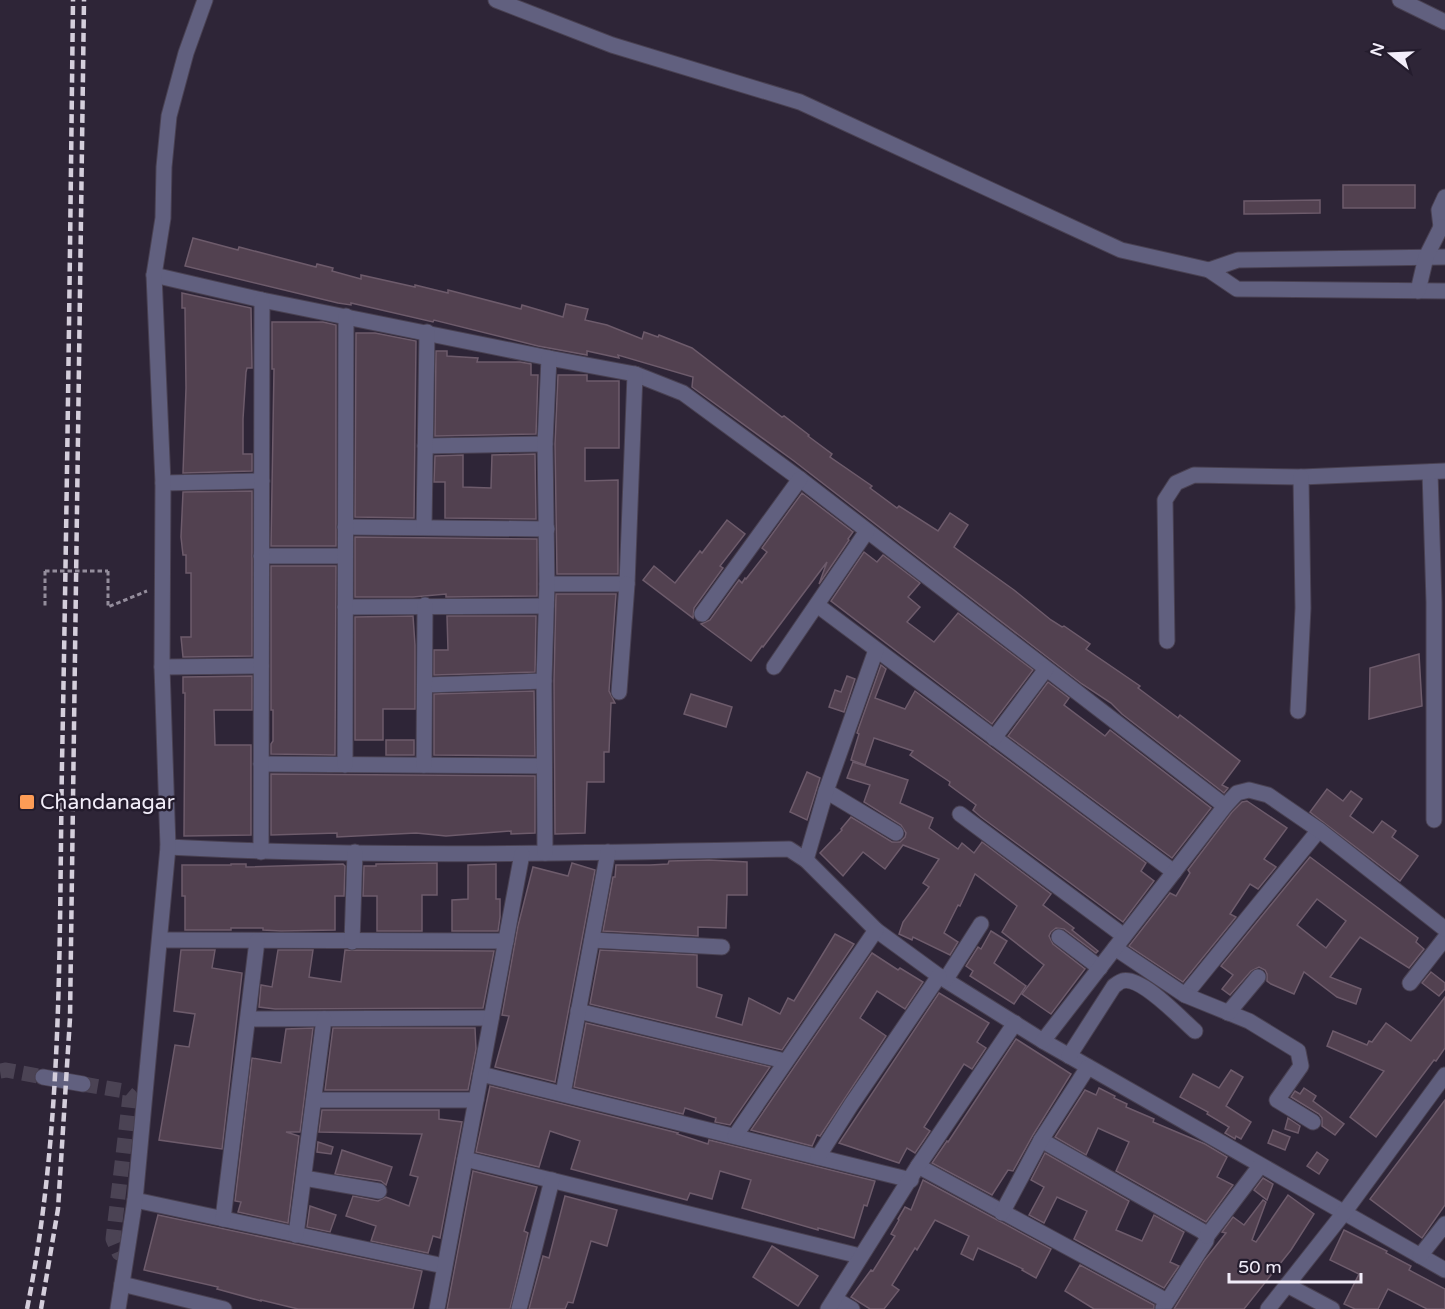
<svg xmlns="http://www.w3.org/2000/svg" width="1445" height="1309" font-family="'Varela Round',sans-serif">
  <rect width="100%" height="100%" fill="#2e2537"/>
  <g fill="#524150" stroke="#6d5b6b" stroke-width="1.5" fill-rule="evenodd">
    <rect x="1343" y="185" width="72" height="23"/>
    <path d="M1320,200V213L1244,214V201Z"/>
    <path d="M193,238L238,250L239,247L316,267L317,264L333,268L332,271L361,279V275L415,287V285L448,293V290L521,309L522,305L563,317L566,304L588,309L585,320L607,325L642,339L644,332L658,337L659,335L692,348L782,417L784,416L809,435L808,436L832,454L830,457L872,486L870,488L897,508L899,506L938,531L950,513L968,525L954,547L1014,590L1051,620L1062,627L1064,626L1090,644L1086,649L1140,686L1138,688L1178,718L1180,715L1240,761L1222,785L1228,788L1224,793L1122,714L1111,703L1082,684L794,461L692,387L693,377L618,355L619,358L587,351V355L538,346L434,320L433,322L351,303V305L338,303L185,266Z"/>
    <path d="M182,293L251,308L252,368H247L246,372L243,419V454H252V471L183,473L186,388L185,308H182Z"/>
    <path d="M272,322H323L336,325V546H271L274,369H272Z"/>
    <path d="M356,333H375L416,341L414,518L355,517Z"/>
    <path d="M436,351H447V356L478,358L477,362H520L531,364V375H538L536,434L435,436Z"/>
    <path d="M558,375H587V381H619V448H585V481L618,480V574H557L555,444Z"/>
    <path d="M535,454L536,519L445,518V482H434L435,456L463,455V487L491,488L492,455Z"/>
    <path d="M252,491V656L183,657L181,637H191V573H186V555H183L181,537L183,492Z"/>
    <path d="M802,493L853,532L848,539L849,540L819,584L827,562L763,647L762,646L751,661L701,624L710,620L739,580L742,583L745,578L746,579L767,552L762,548Z"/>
    <path d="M727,520L745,534L720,566L723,568L694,608L693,618L643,580L654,566L675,583L700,551L702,553Z"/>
    <path d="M355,537L537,539V596L446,597V594L413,597H355Z"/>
    <path d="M864,552L877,562L883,555L920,583L908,597L920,607L907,622L934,642L958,613L1033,670L992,724L831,601Z"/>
    <path d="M271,566H336L335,755L271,754V744L273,741V710H271Z"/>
    <path d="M556,594H616L609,691L615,703H611L609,752H604V782H587L585,833L555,834L554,681Z"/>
    <path d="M413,616L415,645V709H383V740H355V617Z"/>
    <path d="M447,616H536L535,672L434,675V650H448Z"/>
    <path d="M1419,654L1422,706L1369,719L1370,668Z"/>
    <path d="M881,665L886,669L875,698L905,709L915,691L1146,863L1141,871L1154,881L1123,922L981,817L973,810L976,805L949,785L950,782L910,755L913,751L874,738L865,765L851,760L859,734L857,733Z"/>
    <path d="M252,676V710H214L215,745H251V835L184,836L185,693H183V677Z"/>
    <path d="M847,676L855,679L844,712L829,707L835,690L841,692Z"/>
    <path d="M1048,682L1069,698L1064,705L1105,736L1110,730L1211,808L1172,858L1008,736Z"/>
    <path d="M534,691L535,756L434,755V694Z"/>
    <path d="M691,694L732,707L726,727L684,714Z"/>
    <rect x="386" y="740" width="28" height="15"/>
    <path d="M853,762L908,780L900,803L933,818L929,828L958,849L962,843L974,853L982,842L1051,894L1043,905L1074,928L1072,930L1098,951L1096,953L1064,929L1056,928L1051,932L1049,936L1053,944L1085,969L1051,1014L1022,994L1044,965L1002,932L1017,906L975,874L960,906L958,905L944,933L958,942L950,955L913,937L912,940L899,934L903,922L929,887L923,883L939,859L903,845L885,869L863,852L843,876L820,853L842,830L841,829L851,817L892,842H900L905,837L906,833L901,825L864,802L870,785L847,778Z"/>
    <path d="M807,772L820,778L807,820L790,812Z"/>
    <path d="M271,774L535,776V833L511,834V831L446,836L416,833L337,837V833L271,835Z"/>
    <path d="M1327,789L1343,801L1351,791L1362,799L1350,816L1373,833L1382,821L1396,831L1392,837L1418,856L1400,881L1310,812Z"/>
    <path d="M1247,801L1287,828L1264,859L1276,867L1258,889L1250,884L1230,914L1236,917L1183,982L1129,946L1170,893L1176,896L1190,873L1188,870L1232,812L1242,802Z"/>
    <path d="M1310,857L1418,938L1416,942L1424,949L1409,968L1360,937L1330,977L1361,989L1356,1004L1337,997L1304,972L1294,994L1271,984L1267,981V974L1265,970L1259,967L1251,971L1230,995L1222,989L1233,975L1221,966ZM1317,899L1346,921L1326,948L1297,925Z"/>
    <path d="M709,860L747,862V895H727L726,928L698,927V936L603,931L613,877H615L616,865H650L668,864L669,861Z"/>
    <path d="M437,863V895H422V931H377V896H363L364,866H376V864Z"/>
    <path d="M572,863L595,870L555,1082L495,1067L509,1016L502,1015L518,926L533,867L568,876Z"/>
    <path d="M231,864H246V867L343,864L345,866L344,896H335V930L281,931L263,930V928H231V930H185V896H182V865H231Z"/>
    <path d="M496,864V899H500V917L498,931H452V900L468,899V865Z"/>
    <path d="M991,931L1007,941L994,963L1026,986L1014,1004L970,976L973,971L966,966L978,947L981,949Z"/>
    <path d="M835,934L854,944L782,1050L590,1004L600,950L697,955V987L722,995L716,1017L742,1025L749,998L780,1014L788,998L794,1001Z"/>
    <path d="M181,950H215L212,968L242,973L222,1149L159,1140L175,1045L189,1047L195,1014L174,1011Z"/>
    <path d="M278,950H313L309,977L341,982L345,950L494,951L483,1008L275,1009L259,1007L261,985L272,987Z"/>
    <path d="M872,953L898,970L900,968L923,982L905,1009L877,991L860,1018L886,1036L820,1136L817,1135L812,1146L751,1130Z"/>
    <path d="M1431,972L1445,983V989L1439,996L1422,983Z"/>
    <path d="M939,993L989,1023L977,1042L986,1048L972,1069L964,1064L924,1127L930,1131L915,1153L907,1148L899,1163L839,1143Z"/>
    <path d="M1445,997V1048L1436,1061L1434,1060L1376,1137L1350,1117L1384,1071L1327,1046L1333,1031L1367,1045L1369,1041L1372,1042L1386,1023L1411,1041Z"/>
    <path d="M586,1023L770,1067L730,1125L715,1122L716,1118L685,1108L683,1114L574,1087Z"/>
    <path d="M313,1028L300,1132H286L299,1136L288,1223L238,1212L241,1202L235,1201L252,1058L281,1063L286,1029Z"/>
    <path d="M333,1028H475L476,1049L468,1090H325Z"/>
    <path d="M1016,1039L1071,1074L1033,1135L1013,1171L1008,1170L992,1195L932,1163L947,1141L948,1142Z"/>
    <path d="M1231,1070L1243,1077L1226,1106L1251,1122L1241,1139L1236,1136L1235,1139L1225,1133L1229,1127L1207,1114L1208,1112L1180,1097L1193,1074L1219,1088Z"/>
    <path d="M490,1086L678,1133L677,1134L708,1144L709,1140L875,1181L867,1206L864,1205L854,1238L818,1228V1230L742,1208L751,1180L720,1171L712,1199L690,1193L687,1200L571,1169L580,1141L550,1131L539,1167L476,1152Z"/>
    <path d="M1099,1088L1115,1096L1114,1098L1127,1104L1126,1107L1154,1119L1153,1122L1205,1144L1227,1157L1217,1177L1233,1185L1206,1222L1116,1171L1129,1142L1098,1128L1086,1155L1055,1137L1085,1090L1096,1095Z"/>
    <path d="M1304,1088L1316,1096L1313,1101L1344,1124L1335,1135L1322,1126V1118L1319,1114L1291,1097L1295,1091L1300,1094Z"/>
    <path d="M1445,1100V1205L1422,1238L1370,1199Z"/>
    <path d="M322,1110H439V1119L462,1122L440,1238L433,1236L428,1253L371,1241L376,1226L346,1216L353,1196L378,1201L386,1197L409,1206L418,1177L410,1175L422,1134L319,1132Z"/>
    <path d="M1288,1118L1300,1126L1298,1133L1285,1129Z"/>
    <path d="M1273,1130L1290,1137L1285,1150L1268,1143Z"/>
    <path d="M318,1142L333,1147L331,1154L317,1152Z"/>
    <path d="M342,1150L392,1167L386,1185L381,1181L335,1174Z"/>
    <path d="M1317,1152L1328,1160L1319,1174L1307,1166Z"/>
    <path d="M1045,1153L1129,1201L1116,1230L1142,1241L1154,1215L1184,1232L1170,1262L1179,1266L1164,1288L1074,1239L1087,1211L1057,1197L1044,1223L1029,1215L1044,1187L1031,1180Z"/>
    <path d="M473,1171L537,1187L524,1231L528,1233L510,1309H447Z"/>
    <path d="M1263,1178L1273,1184L1267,1200L1254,1190Z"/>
    <path d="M923,1180L1051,1249L1036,1278L1022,1270L1023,1269L978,1248L973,1260L961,1254L969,1236L935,1220L917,1250L915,1248L892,1285L899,1290L884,1309H870L851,1297L871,1270L873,1271L895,1236L891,1234L899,1220L898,1219L905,1207L911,1210Z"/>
    <path d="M1288,1195L1314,1214L1291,1250L1244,1309H1174L1204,1261L1226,1233L1222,1232L1233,1217L1244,1225L1263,1200L1266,1202L1252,1240L1256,1242Z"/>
    <path d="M565,1196L617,1210L607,1246L591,1241L573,1303L568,1302L565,1309H529L543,1256L549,1258Z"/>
    <path d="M310,1206L336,1215L330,1232L307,1227Z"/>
    <path d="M158,1215L422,1271L413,1309H298L261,1300V1301L217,1289L218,1287L144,1270Z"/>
    <path d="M1344,1230L1387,1251L1386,1253L1411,1266L1409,1270L1445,1289V1309H1427L1388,1289L1378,1309H1355L1344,1304L1359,1274L1330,1260Z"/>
    <path d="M772,1246L818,1276L798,1306L753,1277Z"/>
    <path d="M1080,1265L1154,1305V1309H1094L1065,1291Z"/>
  </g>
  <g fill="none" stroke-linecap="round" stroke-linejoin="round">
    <g stroke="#4b4354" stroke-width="15" stroke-dasharray="15 8" stroke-linecap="butt">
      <path d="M0,1071L6,1070L43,1077"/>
      <path d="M83,1084L124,1091L130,1096L113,1239L119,1253L126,1257"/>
    </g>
    <defs>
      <g id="minor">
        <path d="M496,0L612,45L800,102L1121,250L1209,270"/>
        <path d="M1400,0L1445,22"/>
        <path d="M1441,227L1439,210L1445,197"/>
        <path d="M1445,257L1238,260L1209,270L1237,289L1445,291"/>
        <path d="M154,275L262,300L549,358L635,374L683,393L800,479L1225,806"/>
        <path d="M1418,291L1426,257L1441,227"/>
        <path d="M425,446L545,444"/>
        <path d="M1430,472L1434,602V820"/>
        <path d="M163,483L262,481"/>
        <path d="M345,527L547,529"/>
        <path d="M424,527L427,332"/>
        <path d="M261,556H345"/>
        <path d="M547,584H627L635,374"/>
        <path d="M817,605L1174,872"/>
        <path d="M345,607L546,606"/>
        <path d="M702,614L800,479"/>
        <path d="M1167,641L1165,500L1176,483L1194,475L1301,477L1445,471"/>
        <path d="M162,667L261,666"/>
        <path d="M774,667L867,531"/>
        <path d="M425,685L544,681"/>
        <path d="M619,692L627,584"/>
        <path d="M1298,711L1303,608L1301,477"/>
        <path d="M994,738L1046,669"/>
        <path d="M261,764L544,766"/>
        <path d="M345,765L346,316"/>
        <path d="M424,765L425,605"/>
        <path d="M826,791L896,833"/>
        <path d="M960,814L1124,936"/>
        <path d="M168,847C375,858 582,853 789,849L806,860L876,930L939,976L1043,1041L1445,1270"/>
        <path d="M261,852L262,300"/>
        <path d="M545,853L544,681L547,584L545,444L549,358"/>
        <path d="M806,860L826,791L876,650"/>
        <path d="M1059,937L1100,968"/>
        <path d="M160,940L506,941"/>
        <path d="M592,940L722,947"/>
        <path d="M352,942L355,852"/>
        <path d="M1115,948L1185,995L1319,830"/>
        <path d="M946,979L981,924"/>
        <path d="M1410,983L1445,938"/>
        <path d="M1185,995L1249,1021L1298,1051L1301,1066L1277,1100L1313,1122"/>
        <path d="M578,1011L785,1061"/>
        <path d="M1228,1013L1258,977"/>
        <path d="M248,1019L491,1018"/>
        <path d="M1043,1041L1225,806L1237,793L1249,790L1268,795L1319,830L1445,929"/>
        <path d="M1069,1056L1114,986C1114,986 1121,981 1122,981C1141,975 1181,1019 1195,1031"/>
        <path d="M481,1074L911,1180"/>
        <path d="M43,1077L83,1084"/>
        <path d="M563,1094L608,852"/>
        <path d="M314,1100H476"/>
        <path d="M735,1136L876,930"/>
        <path d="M1041,1140L1202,1231L1207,1236L1206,1241L1163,1308"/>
        <path d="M818,1157L851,1105L939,976"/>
        <path d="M465,1159L860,1256"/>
        <path d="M918,1166L1167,1301"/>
        <path d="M304,1178L379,1191"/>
        <path d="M135,1200L444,1266"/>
        <path d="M1002,1213L1041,1140L1088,1067"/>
        <path d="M223,1219L257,941"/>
        <path d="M296,1235L324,1019"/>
        <path d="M1207,1236L1260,1166"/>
        <path d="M1420,1256L1445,1224"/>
        <path d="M122,1284L224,1309"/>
        <path d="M1287,1285L1332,1309"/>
        <path d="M835,1299L852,1309"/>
        <path d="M118,1309L135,1200L168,847L162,667L163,483L154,275L163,218L164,167L169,116L186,53L205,0"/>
        <path d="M437,1309L522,854"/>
        <path d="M519,1309L552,1180"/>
        <path d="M828,1309L918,1166L1015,1023"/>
        <path d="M1268,1309L1343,1214L1445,1075"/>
      </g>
    </defs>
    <use href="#minor" stroke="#494152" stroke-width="17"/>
    <g stroke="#948d9c" stroke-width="3" stroke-dasharray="4.5 3" stroke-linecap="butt">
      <path d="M45,571V607"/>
      <path d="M108,571V607L147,591"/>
    </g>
    <use href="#minor" stroke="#61607f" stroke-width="15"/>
    <g stroke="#d4cedb" stroke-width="4.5" stroke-dasharray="9 4.5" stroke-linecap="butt">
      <path d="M27,1309C63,1130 59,946 62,764C67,509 70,255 73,0"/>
      <path d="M41,1309L58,1209L70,1018L84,0"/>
    </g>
    <path stroke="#948d9c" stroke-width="3" stroke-dasharray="4.5 3" stroke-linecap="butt" d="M45,571H108"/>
  </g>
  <rect fill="#fd9c56" stroke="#241c2d" stroke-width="2" x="19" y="794" width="16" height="16" rx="3"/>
  <g text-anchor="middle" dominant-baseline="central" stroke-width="5" stroke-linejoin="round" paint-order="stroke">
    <g font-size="21" fill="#f2edf9" stroke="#241c2d" text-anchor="start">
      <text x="40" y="802">Chandanagar</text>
    </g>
  </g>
  <g transform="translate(1391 54) rotate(288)" stroke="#241c2d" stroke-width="4.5" paint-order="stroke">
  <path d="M0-4.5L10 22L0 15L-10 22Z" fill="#f2edf9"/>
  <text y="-9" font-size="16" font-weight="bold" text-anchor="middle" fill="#f2edf9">N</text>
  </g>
  <path d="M1229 1273v9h132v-9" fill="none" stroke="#f2edf9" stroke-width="3"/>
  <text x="1238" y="1273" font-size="18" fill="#f2edf9" stroke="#241c2d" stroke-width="4.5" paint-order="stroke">50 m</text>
</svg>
